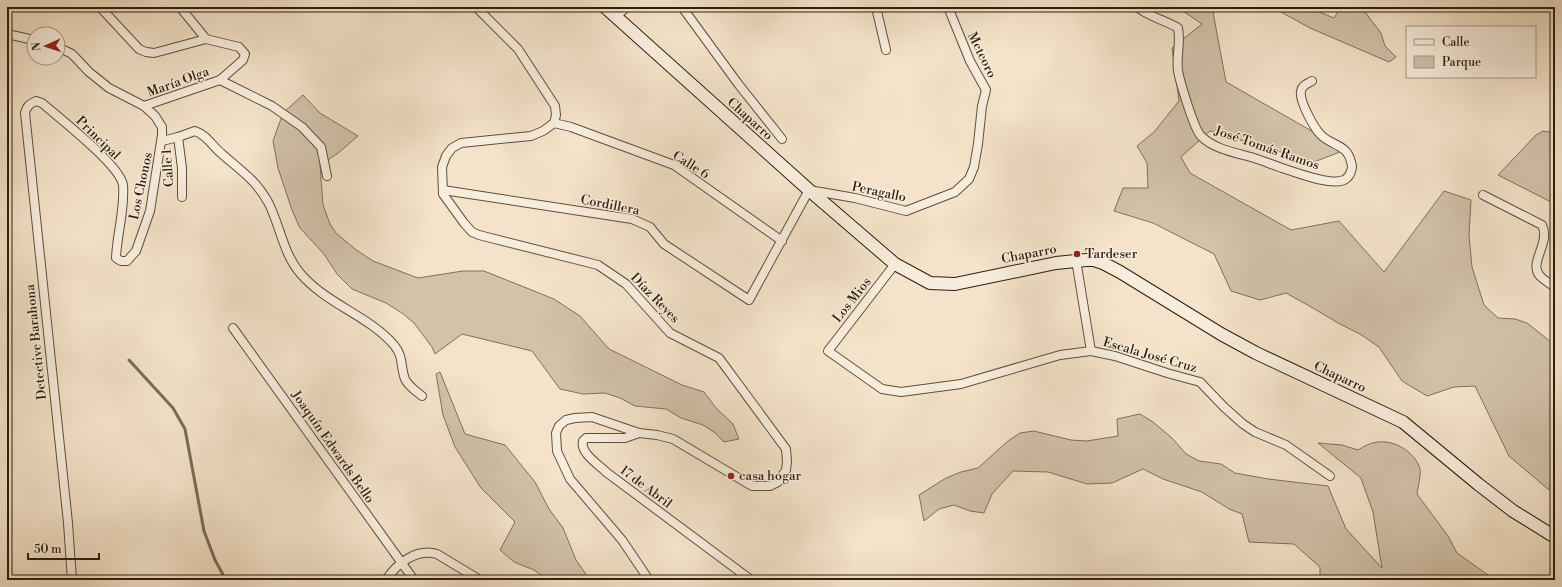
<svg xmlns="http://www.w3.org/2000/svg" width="1562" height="587" font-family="'Libre Bodoni',serif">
  <rect width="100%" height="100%" fill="#f4e3ca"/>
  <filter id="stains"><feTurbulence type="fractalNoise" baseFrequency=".005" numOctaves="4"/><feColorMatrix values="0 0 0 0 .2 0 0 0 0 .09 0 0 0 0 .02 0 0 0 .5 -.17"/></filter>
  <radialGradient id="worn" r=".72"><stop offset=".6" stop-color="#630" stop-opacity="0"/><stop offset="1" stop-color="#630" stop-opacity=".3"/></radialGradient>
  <g fill="#d2c2aa" stroke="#7f705b">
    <path d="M1177,7H1212L1226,82L1345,150L1314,162L1210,131L1181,157L1190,173L1291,230L1339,221L1384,272L1444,191L1471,200L1469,235L1472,267L1484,305L1498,318L1515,319L1527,323L1551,342L1555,343V495L1509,456L1475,386L1454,387L1427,396L1402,381L1379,347L1360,334L1338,323L1313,308L1286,293L1260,300L1231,291L1214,254L1153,223L1114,211L1123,188H1148L1147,163L1137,146L1154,132L1179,101L1172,48L1202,24Z"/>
    <path d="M1272,7H1311L1312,9L1334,18L1340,8H1362L1381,33L1385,46L1396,57L1389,62L1310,28Z"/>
    <path d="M303,95L320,113L358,136L337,154L320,165L323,205L330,224L336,233L355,249L373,261L418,278L463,271H484L554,299L580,316L609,349L682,385L704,392L716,408L733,424L739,439L724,442L714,432L703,425L681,418L666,409L635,406L620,398L605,393L583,394L560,389L532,351L462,334L435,354L432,347L414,323L402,313L386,303L352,289L337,274L324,254L300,228L292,210L278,168L273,141L283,113Z"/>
    <path d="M1543,131L1555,133V204L1498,175L1536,135Z"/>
    <path d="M440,372L465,434L505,445L535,482L549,509L563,528L576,560L590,580H548L534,570L514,562L500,550L515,522L481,488L455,447L443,415L436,374Z"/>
    <path d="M1140,414L1153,422L1172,438L1186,454L1199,461L1221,464L1235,473L1268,479L1328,486L1346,529L1382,568L1373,512L1361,478L1318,443L1342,445L1358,450C1364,446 1370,443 1378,442C1395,440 1415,452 1420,469C1421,475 1418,487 1417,494L1448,536L1457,553L1495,580H1320V567L1294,544L1249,542L1242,514L1229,509L1202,492L1163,479L1143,469L1112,483L1087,484L1048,472L1013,471L992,494L984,513L970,511L954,505L939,509L924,521L919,495L946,478L961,472L978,468L1008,441L1020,433L1034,431L1071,440L1087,441L1118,436L1117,419Z"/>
  </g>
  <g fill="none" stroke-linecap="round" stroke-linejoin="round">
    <path stroke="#7b6c57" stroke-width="3" d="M129,360L173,408L185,429L204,531L215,560L226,580"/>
    <defs>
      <g id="street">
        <path d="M100,7L139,49L146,52L154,53L206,39"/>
        <path d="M476,7L518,49L555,106L556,115L554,123L543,131L531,136L461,143L452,148L446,156L442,167L443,194L464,223L472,232L479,235L598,265L626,284L670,333L719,358L786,449L787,462L786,470L778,482L770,486H752L673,439L657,435L639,433L592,417L575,418L566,420L559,426L556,433L557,451L570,479L622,540L649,580"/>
        <path d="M682,7L739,85L782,139"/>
        <path d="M876,7L886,50"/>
        <path d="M1137,7C1149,17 1165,20 1178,28C1181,42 1176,57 1178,71C1180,82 1194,129 1201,136C1213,149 1237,153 1254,158C1264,161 1275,166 1285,169C1298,173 1331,186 1344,180C1348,178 1350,175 1351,171C1353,167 1352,165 1351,162C1347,144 1332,146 1321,135C1314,128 1299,101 1301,91C1302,85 1307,84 1312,81"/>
        <path d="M615,17L627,7"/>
        <path d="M7,34L34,40"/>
        <path d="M58,47L72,54L89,72L109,88L144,106L155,116L162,127V135L150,211L136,251L127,261H121L116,258C117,233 125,210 123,185C120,165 58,117 42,103L36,101C29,104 27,106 25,113L68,523L72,580"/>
        <path d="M220,80L272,106L302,127L321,147L327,176"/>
        <path d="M144,106L220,80L243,60L245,54L239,47L206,39L180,7"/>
        <path d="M554,123L571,127L674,165L782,241"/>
        <path d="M178,137L182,168V197"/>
        <path d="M162,141L178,137L195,131C207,135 213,147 222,154C241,171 255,179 268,202C280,225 283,253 300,273C326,304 368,315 394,345C404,357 400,366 405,379C408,386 416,391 422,396"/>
        <path d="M443,190L632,219L650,227L664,244L749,300L809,190L855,198L906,211L955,192L969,179L974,167L978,144L982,106L986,90L970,61L948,7"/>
        <path d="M1483,195L1542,225C1551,243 1528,263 1540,276C1544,280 1550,284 1555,287"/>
        <path d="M1076,260L1091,351"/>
        <path d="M895,264L828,351L882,389L901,392L961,384L1060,355L1091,351L1115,356L1167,373L1200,382L1224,407L1243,424L1255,432L1286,445L1330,476"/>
        <path d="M233,328L414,580"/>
        <path d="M639,433L625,438H586L583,441C580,453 598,464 606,472L751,580"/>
        <path d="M386,580C397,563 417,548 437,554L480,580"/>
      </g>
      <path id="secondary" d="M605,7L809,190L895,264L930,283L955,284L1056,263L1086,260H1094L1103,263L1120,272L1221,334L1256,353L1403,422L1478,484L1513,511L1555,537"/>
    </defs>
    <use href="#street" stroke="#5e4f3c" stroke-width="10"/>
    <use href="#secondary" stroke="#2c1e0c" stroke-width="14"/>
    <use href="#street" stroke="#f8eddd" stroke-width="8"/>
    <use href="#secondary" stroke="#f8eddd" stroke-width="12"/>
  </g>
  <g fill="#8f2418" stroke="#f8eddd" stroke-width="1.5">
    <circle cx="1077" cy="254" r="4"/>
    <circle cx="731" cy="476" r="4"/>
  </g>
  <g text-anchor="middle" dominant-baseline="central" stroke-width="3" stroke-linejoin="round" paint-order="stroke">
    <g font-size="13" fill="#2c1e0c" stroke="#f8eddd">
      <text transform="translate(982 55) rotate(64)">Meteoro</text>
      <text transform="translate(178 82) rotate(-20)">María Olga</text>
      <text transform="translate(750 119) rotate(42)">Chaparro</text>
      <text transform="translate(98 138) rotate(44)">Principal</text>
      <text transform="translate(1267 148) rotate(19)">José Tomás Ramos</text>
      <text transform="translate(691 165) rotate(32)">Calle 6</text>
      <text transform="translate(168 168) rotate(-94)">Calle 1</text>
      <text transform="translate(141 186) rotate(-78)">Los Chonos</text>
      <text transform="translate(879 192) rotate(12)">Peragallo</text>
      <text transform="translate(610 205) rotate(11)">Cordillera</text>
      <text transform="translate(1029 254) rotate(-11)">Chaparro</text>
      <text transform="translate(655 298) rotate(46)">Díaz Reyes</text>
      <text transform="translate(852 300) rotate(-52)">Los Mios</text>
      <text transform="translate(36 342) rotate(-96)">Detective Barahona</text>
      <text transform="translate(1150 355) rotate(16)">Escala José Cruz</text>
      <text transform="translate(1340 377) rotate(25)">Chaparro</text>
      <text transform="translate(333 447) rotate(55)">Joaquín Edwards Bello</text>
      <text transform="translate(646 487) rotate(37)">17 de Abril</text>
    </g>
    <g font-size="13" fill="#2c1e0c" stroke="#f8eddd" text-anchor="start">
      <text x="1085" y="254">Tardeser</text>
      <text x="739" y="476">casa hogar</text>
    </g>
  </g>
  <rect width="1562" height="587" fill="none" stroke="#f4e3ca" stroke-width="24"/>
  <rect x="8" y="8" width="1546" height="571" fill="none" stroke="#2c1e0c" stroke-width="2"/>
  <rect x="12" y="12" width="1538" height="563" fill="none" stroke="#2c1e0c"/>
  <rect x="1406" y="26" width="130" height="52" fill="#f8eddd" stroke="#a69a89"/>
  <rect x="1414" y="39" width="20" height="6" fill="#f8eddd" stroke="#a69a89"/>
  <text x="1442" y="46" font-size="12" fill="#2c1e0c">Calle</text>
  <rect x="1414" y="56" width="20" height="12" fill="#d2c2aa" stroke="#a69a89"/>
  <text x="1442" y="66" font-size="12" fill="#2c1e0c">Parque</text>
  <g transform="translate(46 46) rotate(267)"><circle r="19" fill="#f8eddd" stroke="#a69a89"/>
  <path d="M0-3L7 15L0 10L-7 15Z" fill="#8f2418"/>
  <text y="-6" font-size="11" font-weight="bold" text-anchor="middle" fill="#2c1e0c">N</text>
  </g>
  <path d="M28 553v6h71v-6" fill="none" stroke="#2c1e0c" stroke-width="2"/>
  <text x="34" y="553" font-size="12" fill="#2c1e0c" stroke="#f8eddd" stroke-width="3" paint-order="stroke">50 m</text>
  <rect width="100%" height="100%" filter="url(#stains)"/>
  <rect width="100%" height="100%" fill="url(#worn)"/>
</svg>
